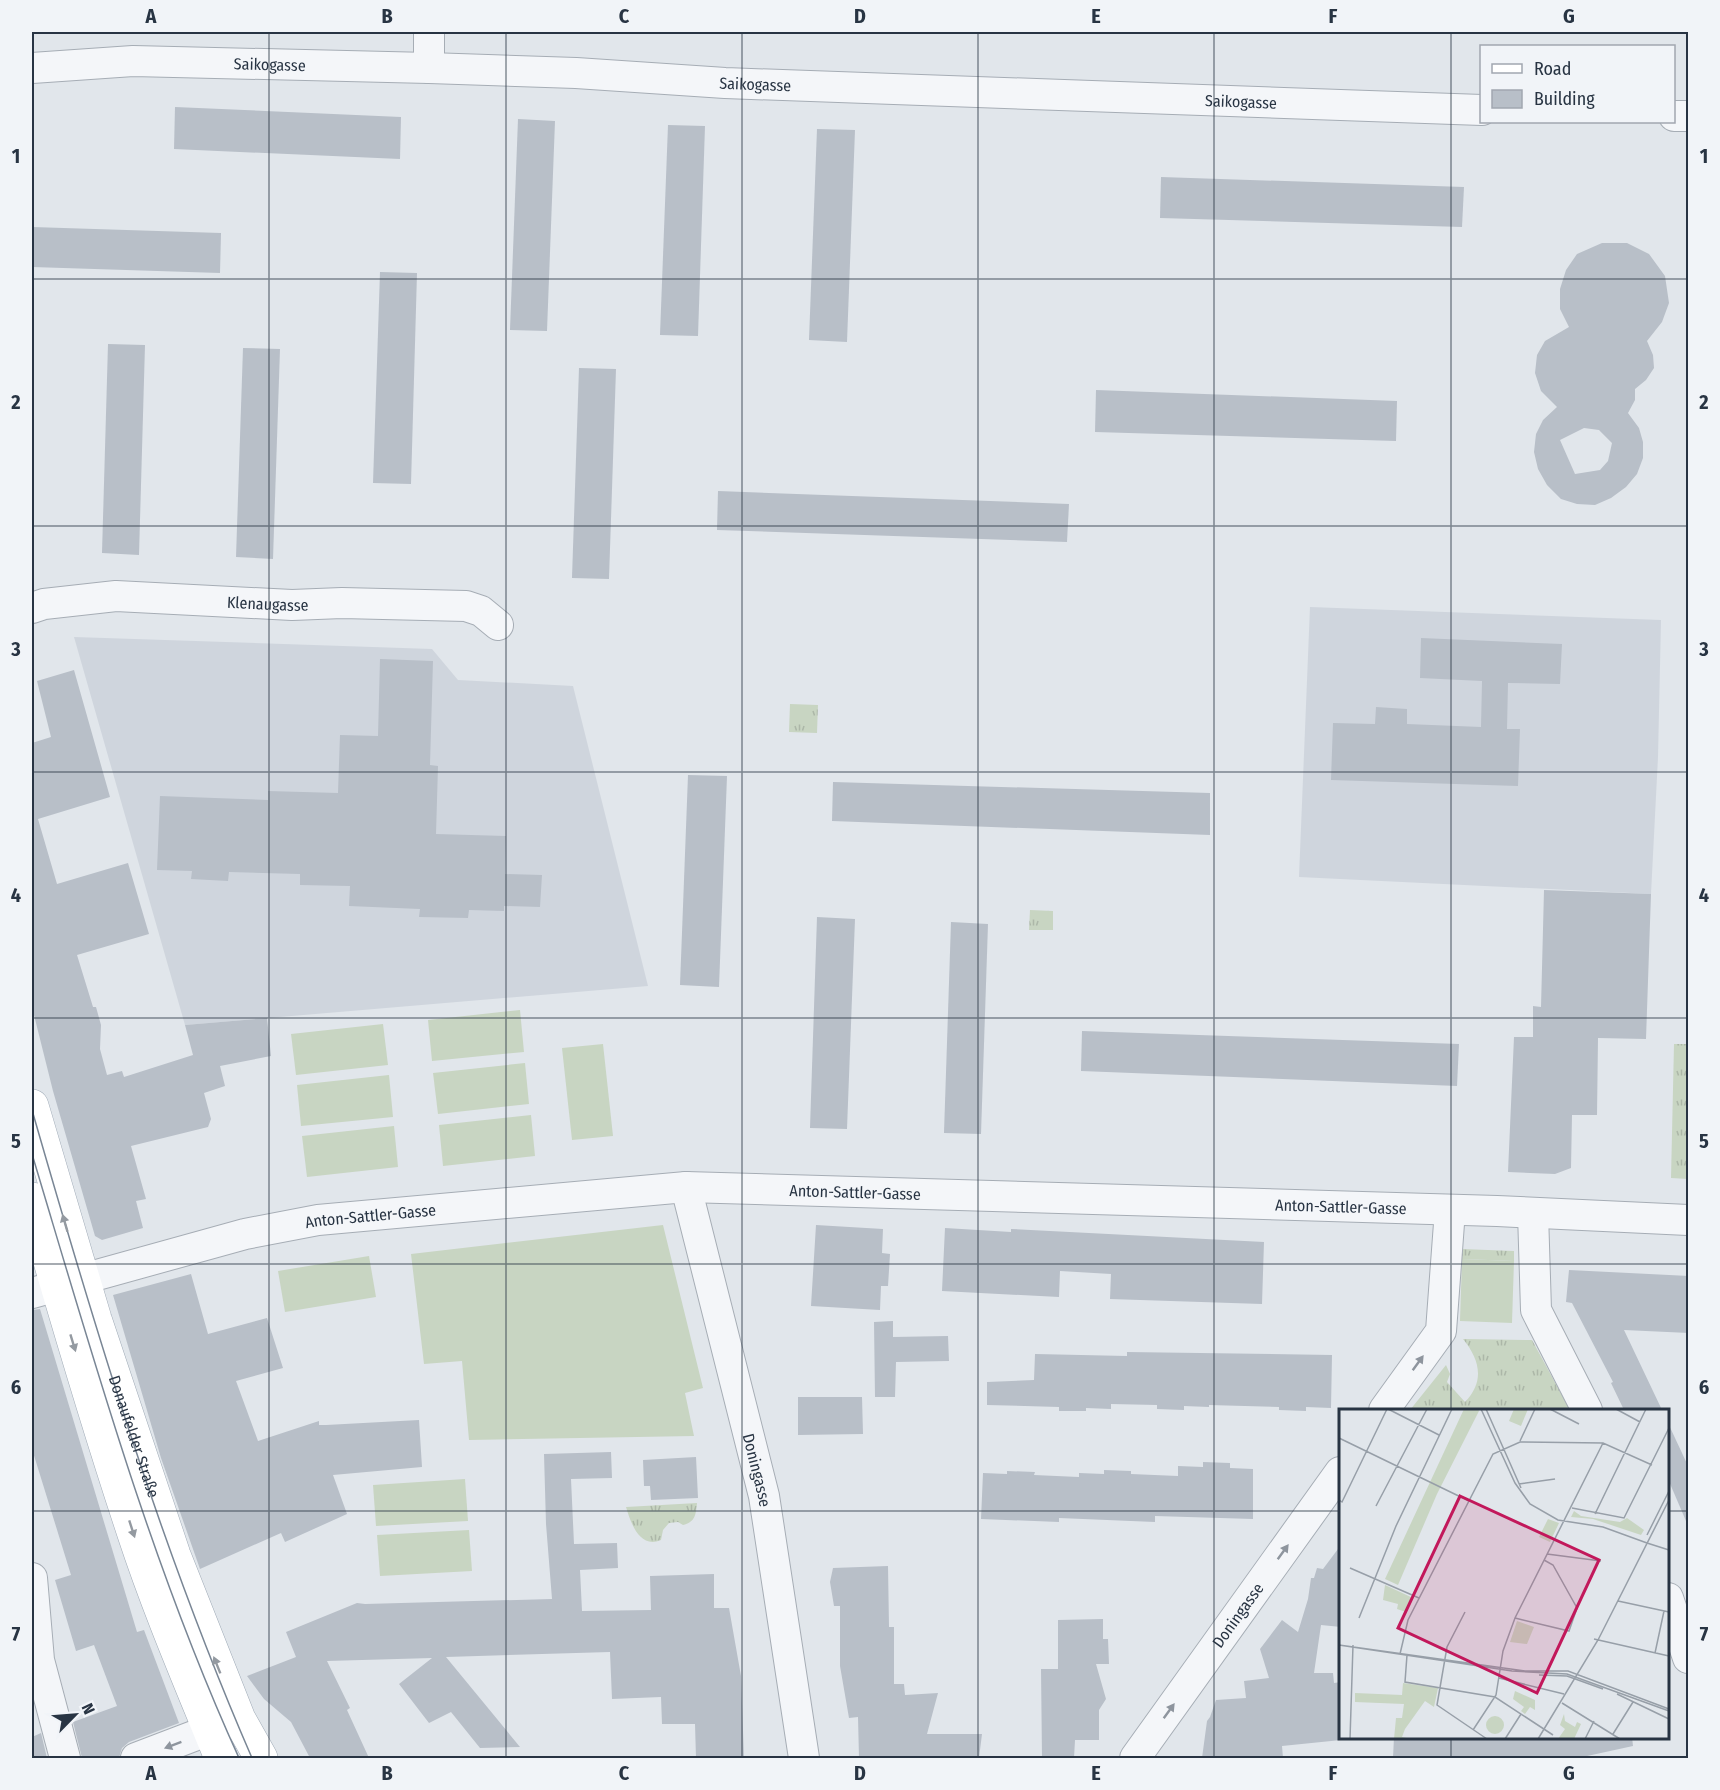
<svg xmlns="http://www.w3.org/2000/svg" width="1720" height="1790" font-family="'Fira Sans Condensed',sans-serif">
  <defs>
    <pattern id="grass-tufts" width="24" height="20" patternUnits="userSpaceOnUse" patternTransform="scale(1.5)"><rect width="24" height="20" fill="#c8d5c2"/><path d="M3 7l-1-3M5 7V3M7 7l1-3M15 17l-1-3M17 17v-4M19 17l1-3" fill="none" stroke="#acb7a8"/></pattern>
  </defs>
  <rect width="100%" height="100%" fill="#e1e6eb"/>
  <g fill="#cfd5dd">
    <path d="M1310,607L1661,620L1658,757L1651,894L1299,877Z"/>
    <path d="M74,637L432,649L458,680L573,686L648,986L185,1025Z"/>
  </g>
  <g fill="url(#grass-tufts)">
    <path d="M790,704L818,705L817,733L789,732Z"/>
    <path d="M1030,910L1053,911V930H1029Z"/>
    <path d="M1674,1044H1688V1179L1671,1178Z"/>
    <path d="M1462,1249L1514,1251V1261L1462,1259Z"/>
    <path d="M1463,1339L1532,1340L1570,1410H1410L1446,1365L1450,1374L1447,1382L1465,1402C1485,1381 1480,1360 1463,1339Z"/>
    <path d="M697,1503C696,1515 695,1522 683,1525L678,1522L669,1523L663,1530L661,1540C640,1549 631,1524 626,1507Z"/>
  </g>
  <g fill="#c8d5c2">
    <path d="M520,1010L524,1052L432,1061L428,1020Z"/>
    <path d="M383,1024L388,1065L296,1075L291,1034Z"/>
    <path d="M603,1044L613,1136L572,1140L562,1048Z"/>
    <path d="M525,1063L529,1104L438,1114L433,1073Z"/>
    <path d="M389,1075L393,1117L301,1126L297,1085Z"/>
    <path d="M531,1115L535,1156L443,1166L439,1125Z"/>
    <path d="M394,1126L398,1167L307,1177L302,1136Z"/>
    <path d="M663,1225L703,1388L685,1393L694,1436L469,1440L462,1361L424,1364L411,1254Z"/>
    <path d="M369,1256L376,1297L285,1312L278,1271Z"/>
    <path d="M1462,1259L1514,1261L1512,1323L1460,1321Z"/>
    <path d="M465,1479L468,1521L376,1526L373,1485Z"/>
    <path d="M469,1530L472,1571L380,1576L377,1535Z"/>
  </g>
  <g fill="#b8bfc8" fill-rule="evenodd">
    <path d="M175,107L401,117L400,159L174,149Z"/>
    <path d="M518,119L555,121L547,331L510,330Z"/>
    <path d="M668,125L705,126L698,336L660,335Z"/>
    <path d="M817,129L855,130L847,342L809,340Z"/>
    <path d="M1161,177L1464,187L1462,227L1160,218Z"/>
    <path d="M32,227L221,233L220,273L32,267Z"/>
    <path d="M1602,243H1627L1649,254L1665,276L1669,303L1662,322L1647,341L1653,355L1654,368L1646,380L1635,389V400L1628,413L1639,428L1643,442V458L1637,474L1626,487L1611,498L1595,505L1577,504L1561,499L1547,485L1538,469L1534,452L1536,434L1543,420L1557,407L1541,391L1535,373L1537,355L1545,341L1569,327L1560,309V289L1566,270L1577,254ZM1584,428L1599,430L1612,443L1608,461L1600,470L1575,474L1560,440Z"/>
    <path d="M380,272L417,273L411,484L373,483Z"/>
    <path d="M108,344L145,345L139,555L102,553Z"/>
    <path d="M243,348L280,349L273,559L236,557Z"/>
    <path d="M579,368L616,369L609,579L572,578Z"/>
    <path d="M1096,390L1397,401L1396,441L1095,432Z"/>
    <path d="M718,491L1069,504L1067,542L717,530Z"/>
    <path d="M1421,638L1562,644L1560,684L1508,683L1507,729H1520L1518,786L1331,780L1333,723L1375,724L1376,707L1407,709V724L1481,727L1482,681L1420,678Z"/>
    <path d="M380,659L433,661L430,765L438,766L436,834L506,836L505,874L542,875L540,907L504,906V911L469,910L468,918L419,917L420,909L349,906L350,886L300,885V874L229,872L228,881L191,879L192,871L157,870L160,796L268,800V791L338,793L340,735L378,736Z"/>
    <path d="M74,670L110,797L38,819L57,884L128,863L149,934L77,955L93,1007H96L101,1025L100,1049L107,1075L122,1071L124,1077L193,1055L185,1025L267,1018L271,1056L220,1066L225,1086L204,1093L211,1119L208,1127L131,1146L146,1199L136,1201L143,1228L102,1240L95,1236L53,1091L32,1007V743L51,737L37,681Z"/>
    <path d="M688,775L727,776L719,987L680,985Z"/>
    <path d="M833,782L1210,793V835L832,821Z"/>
    <path d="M1544,890L1651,894L1646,1039L1598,1038L1597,1115H1572L1571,1168L1555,1174L1508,1172L1514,1037H1533V1006L1541,1007Z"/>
    <path d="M817,917L855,919L847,1129L810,1128Z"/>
    <path d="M951,922L988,924L981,1134L944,1133Z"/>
    <path d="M1082,1031L1459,1044L1457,1086L1081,1071Z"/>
    <path d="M816,1225L883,1229L882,1253L890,1254L888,1286H881L880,1310L811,1306Z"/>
    <path d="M945,1228L1011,1232V1229L1264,1242L1262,1304L1110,1299L1111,1274L1060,1271L1059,1297L942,1291Z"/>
    <path d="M1569,1270L1689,1276V1333L1624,1330L1662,1410H1624L1611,1383L1613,1382L1572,1303L1566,1302Z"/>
    <path d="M191,1274L208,1334L267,1318L283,1368L236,1381L258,1441L319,1421V1425H326L419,1420L422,1467L333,1475L347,1514L285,1542L281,1533L200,1569L161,1458L113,1295Z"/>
    <path d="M40,1309L137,1632L144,1630L179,1723L129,1742L122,1748L119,1758H82L73,1722L117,1706L94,1645L76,1651L55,1580L71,1575L32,1449V1310Z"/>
    <path d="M893,1321V1337L948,1336L949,1361L896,1362L895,1397H875L874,1322Z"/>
    <path d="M1127,1352L1332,1355L1331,1408L1306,1407V1411L1279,1410V1407L1209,1405V1407L1184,1406V1410L1157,1409V1405L1111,1404V1409L1086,1408V1411H1059V1407L987,1405V1382L1034,1380L1035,1354L1127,1356Z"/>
    <path d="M798,1397H862L863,1434L798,1435Z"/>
    <path d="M1668,1423L1689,1468V1528L1668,1479Z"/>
    <path d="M611,1452L612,1478L571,1479L574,1544L617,1543L618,1568L580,1570L582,1611L651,1610L650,1576L714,1574V1608H729L741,1676L744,1758H696L695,1724H662L661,1697L612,1699L610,1652L446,1657L520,1747L480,1748L451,1712L429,1723L399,1684L432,1658L327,1661L350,1708L347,1710L369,1758H310L291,1722L264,1699L247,1676L296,1657L286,1632L357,1603L365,1604L552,1599L546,1524L544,1454Z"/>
    <path d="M696,1457L698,1498L651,1500L650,1486H644L643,1460Z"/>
    <path d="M1203,1462L1230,1463V1468L1253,1469V1519L1155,1516V1522L1059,1518V1522L981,1519L983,1473L1007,1474V1471L1035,1472L1034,1475L1079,1477V1473L1104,1474V1470L1131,1471V1474L1178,1476V1466L1203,1467Z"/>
    <path d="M1341,1545V1627L1321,1625L1314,1673H1333L1334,1683L1341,1682V1740L1282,1746L1283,1758H1202L1207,1721L1210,1717L1216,1700L1246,1698L1244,1681L1269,1678L1260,1649L1282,1620L1298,1632L1308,1599L1311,1578H1314L1317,1568L1323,1569Z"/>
    <path d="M888,1566L889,1627H894V1684H904L905,1695L938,1693L927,1734H982L979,1758H859L858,1717L849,1718L840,1666V1606H834L830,1582L833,1568Z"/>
    <path d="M1103,1619V1639H1108L1109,1664H1096L1106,1699L1099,1710V1740H1075L1074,1758H1042L1041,1669H1058V1620Z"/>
    <path d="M41,1733L47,1758H32V1737Z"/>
    <path d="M1394,1737H1632L1633,1746L1578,1758H1393Z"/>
  </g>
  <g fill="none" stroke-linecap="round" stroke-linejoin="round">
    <defs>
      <g id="minor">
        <path id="s1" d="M32,68L133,61L429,68L576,73L725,83L1482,110"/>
        <path d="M429,68V32"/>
        <path d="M1674,116H1688"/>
        <path id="s2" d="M32,608L44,604L116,596L292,605L342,603L466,606L481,611L498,625"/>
        <path id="s3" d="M686,1187L764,1496L804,1758"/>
        <path d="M1533,1213L1536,1310L1587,1410"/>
        <path id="s4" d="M32,1293L245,1234L318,1220L686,1187L1497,1211L1688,1220"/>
        <path d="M1384,1410L1441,1331L1450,1210"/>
        <path d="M32,1578L39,1660L65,1758"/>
        <path d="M1668,1598L1688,1658"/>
        <path d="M136,1758L233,1721"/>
        <path id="s5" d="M1135,1758L1340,1472"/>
      </g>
      <g id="major">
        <path id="s6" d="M32,1106L95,1319L174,1555L239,1719L261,1758"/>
        <path d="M32,1199C64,1311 97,1423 134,1534C159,1610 191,1684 221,1758"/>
      </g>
    </defs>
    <use href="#minor" stroke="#a6adb5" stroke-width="32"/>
    <use href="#major" stroke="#a0abb7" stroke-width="34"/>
    <use href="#minor" stroke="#f4f6f9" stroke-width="30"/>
    <use href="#major" stroke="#fff" stroke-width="33"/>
    <g stroke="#798695" stroke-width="1.5">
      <path d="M32,1110C95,1329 161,1549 252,1758"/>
      <path d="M32,1154C93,1357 151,1565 239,1758"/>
    </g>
  </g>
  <defs><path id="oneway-solid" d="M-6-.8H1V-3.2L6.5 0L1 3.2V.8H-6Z" transform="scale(1.5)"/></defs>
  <g fill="#949aa1">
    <use href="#oneway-solid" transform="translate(65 1223) rotate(-106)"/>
    <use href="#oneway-solid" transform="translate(73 1343) rotate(73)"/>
    <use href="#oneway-solid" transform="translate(132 1529) rotate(72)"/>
    <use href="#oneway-solid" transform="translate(217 1665) rotate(-112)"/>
  </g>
  <g fill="#8e959e">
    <use href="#oneway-solid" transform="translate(1418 1363) rotate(-54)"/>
    <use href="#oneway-solid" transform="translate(1283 1552) rotate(-54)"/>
    <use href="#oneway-solid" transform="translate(1169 1711) rotate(-54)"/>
    <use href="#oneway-solid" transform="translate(173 1745) rotate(159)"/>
  </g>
  <path fill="none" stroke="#283443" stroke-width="1.5" stroke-opacity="0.55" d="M269,32V1758M506,32V1758M742,32V1758M978,32V1758M1214,32V1758M1451,32V1410M32,279H1688M32,526H1688M32,772H1688M32,1018H1688M32,1264H1688M32,1511H1340M1668,1511H1688M1451,1738V1758"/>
  <g text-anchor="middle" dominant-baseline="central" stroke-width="4.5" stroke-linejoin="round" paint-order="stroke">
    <g font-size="16" fill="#283443" stroke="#f1f4f8">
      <text stroke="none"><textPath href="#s1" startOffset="238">Saikogasse</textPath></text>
      <text stroke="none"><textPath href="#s1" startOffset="724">Saikogasse</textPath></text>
      <text stroke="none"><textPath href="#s1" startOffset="1210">Saikogasse</textPath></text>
      <text stroke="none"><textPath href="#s2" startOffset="237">Klenaugasse</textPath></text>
      <text stroke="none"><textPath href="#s4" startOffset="834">Anton-Sattler-Gasse</textPath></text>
      <text stroke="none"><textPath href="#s4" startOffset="1320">Anton-Sattler-Gasse</textPath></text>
      <text stroke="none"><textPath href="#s4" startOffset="348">Anton-Sattler-Gasse</textPath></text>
      <text stroke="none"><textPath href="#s6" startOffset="346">Donaufelder Straße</textPath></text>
      <text stroke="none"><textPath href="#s3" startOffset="292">Doningasse</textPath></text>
      <text stroke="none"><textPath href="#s5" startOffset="176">Doningasse</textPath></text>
    </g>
  </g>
  <g transform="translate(1339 1409)">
    <rect width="330" height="330" fill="#e1e6eb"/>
    <path d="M125,0H139L140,2L98,85L59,176L46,170ZM235,102L242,107L281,113L288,109L305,121L302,126L254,110L232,108ZM209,110L220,114L211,133L200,128ZM46,176L74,189L67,203L58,200L59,195L44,191ZM64,274L99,279L95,298L86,292L66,320L63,328L72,330H55L57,309H63L65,295L16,293V284L63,286Z" fill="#c8d5c2"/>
    <path d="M175,0H189L182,17L170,12ZM178,212L195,218L188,235L171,233ZM176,282L196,291V301L191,298L186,305L182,302L185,298L174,290ZM225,305L226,312L236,318L238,313L242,315L235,330H219L226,320L221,316ZM147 316a9 9 0 1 1 18 0a9 9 0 1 1-18 0Z" fill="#c8d5c2"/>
    <path fill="none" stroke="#979fa8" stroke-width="1.5" d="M49,0L100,26M142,0L176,74L191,95L219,111L264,118L308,134M147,0L182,79M211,0L240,15M277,0L301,13M0,29L130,92M181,32L196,0M180,75L216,70M0,91L3,93L48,0M37,97L88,0M233,99L285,109L330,19M256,105L307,0M308,126L330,82M308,134L330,141M208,145L262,152M11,159L80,189M279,192L330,203M126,203L108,238L98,296L148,330M20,209L57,117L113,0M176,209L230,222L238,199L214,156L205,151M255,230L330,247M0,236L186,262H229L330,300M0,236L173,262L228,265L330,302M316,244L325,202M61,245L69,211L154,45L181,33L264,34L313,56M68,246L66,273L156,288L214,326M200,266L228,267L264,280M160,269L225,285M278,285L330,310M223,294L281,330M134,321L157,286L164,242L176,209L264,34M274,325L294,293M11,330L14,236M166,330L182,305M199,330L259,231L330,91M246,330L255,312"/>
    <path fill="#c2185b" fill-opacity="0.15" stroke="#c2185b" stroke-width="3" d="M121,87L260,151L198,284L59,219Z"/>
    <rect width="330" height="330" fill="none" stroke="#283443" stroke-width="3"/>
  </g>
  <rect width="1720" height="1790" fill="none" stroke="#f1f4f8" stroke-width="66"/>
  <rect x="1480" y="45" width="195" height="78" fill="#f1f4f8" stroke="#a1a7b0" stroke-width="1.5"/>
  <rect x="1492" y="64" width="30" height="9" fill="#ffffff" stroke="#a1a7b0" stroke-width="1.5"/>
  <text x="1534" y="75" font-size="18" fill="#283443">Road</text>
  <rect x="1492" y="90" width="30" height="18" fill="#b8bfc8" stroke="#a1a7b0" stroke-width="1.5"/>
  <text x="1534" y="105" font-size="18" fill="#283443">Building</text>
  <g transform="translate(75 1715) rotate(65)" stroke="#f1f4f8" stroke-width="4.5" paint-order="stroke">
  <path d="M0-4.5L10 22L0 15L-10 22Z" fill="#283443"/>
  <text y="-9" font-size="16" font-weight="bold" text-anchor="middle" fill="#283443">N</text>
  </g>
  <rect x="33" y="33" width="1654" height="1724" fill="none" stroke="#283443" stroke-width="2"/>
  <g font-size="20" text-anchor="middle" font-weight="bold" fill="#283443">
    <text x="151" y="23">A</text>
    <text x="387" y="23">B</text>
    <text x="624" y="23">C</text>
    <text x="860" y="23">D</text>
    <text x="1096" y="23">E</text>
    <text x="1333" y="23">F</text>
    <text x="1569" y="23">G</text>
    <text x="16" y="163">1</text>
    <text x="1704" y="163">1</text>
    <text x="16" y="409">2</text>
    <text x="1704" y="409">2</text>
    <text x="16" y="656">3</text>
    <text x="1704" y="656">3</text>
    <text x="16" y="902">4</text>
    <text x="1704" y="902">4</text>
    <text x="16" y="1148">5</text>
    <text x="1704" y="1148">5</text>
    <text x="16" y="1394">6</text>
    <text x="1704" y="1394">6</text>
    <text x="16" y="1641">7</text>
    <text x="1704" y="1641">7</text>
    <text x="151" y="1780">A</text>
    <text x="387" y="1780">B</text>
    <text x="624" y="1780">C</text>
    <text x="860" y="1780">D</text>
    <text x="1096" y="1780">E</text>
    <text x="1333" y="1780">F</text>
    <text x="1569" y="1780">G</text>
  </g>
</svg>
